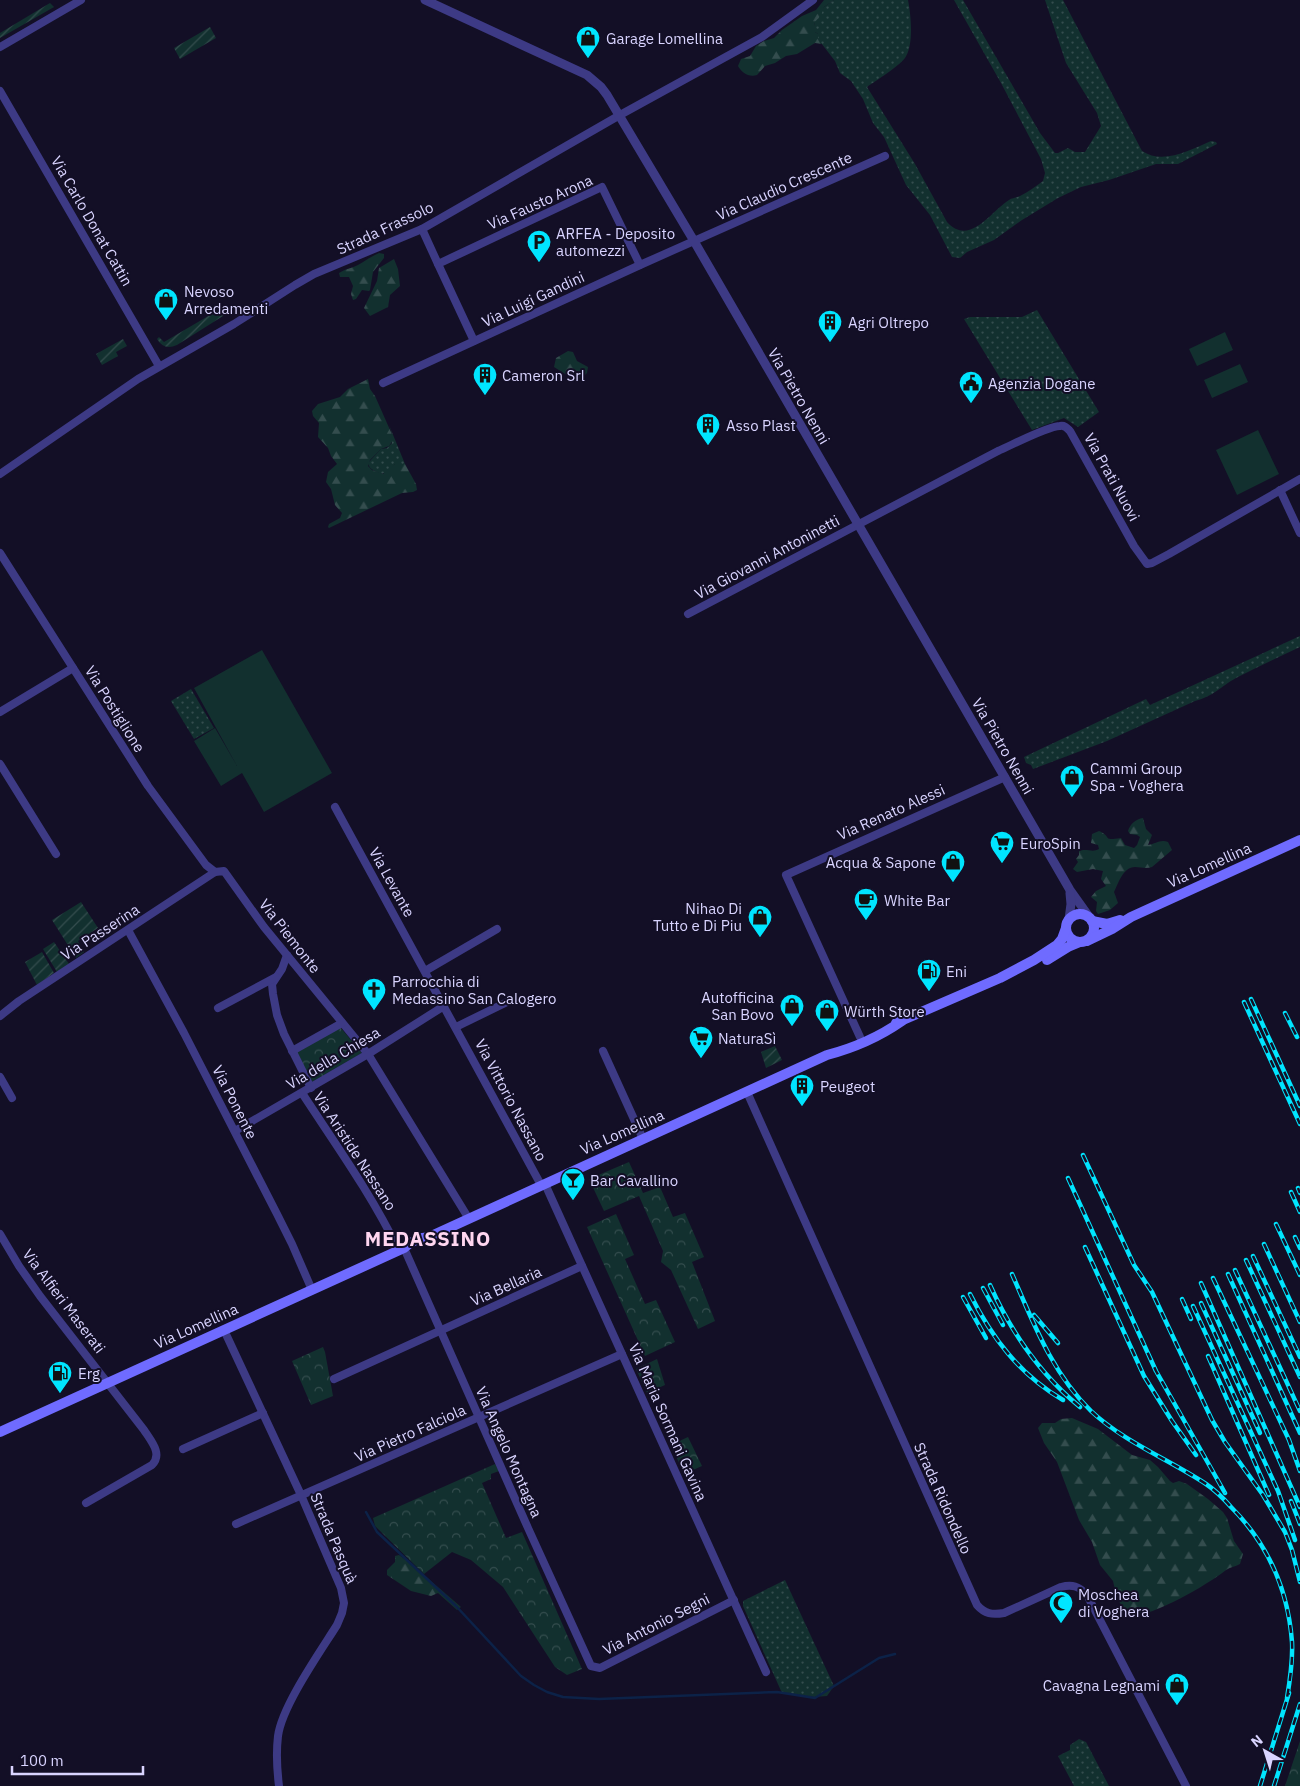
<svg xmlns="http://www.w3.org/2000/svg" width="1300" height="1786" font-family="'IBM Plex Sans',sans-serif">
  <defs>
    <pattern id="grass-dots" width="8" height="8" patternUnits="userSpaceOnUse" patternTransform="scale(1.25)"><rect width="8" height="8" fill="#12302f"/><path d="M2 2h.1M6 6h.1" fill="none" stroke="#344d4e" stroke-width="1.8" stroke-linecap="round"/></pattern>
    <pattern id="forest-firs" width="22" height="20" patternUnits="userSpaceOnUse" patternTransform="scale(1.25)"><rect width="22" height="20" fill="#12302f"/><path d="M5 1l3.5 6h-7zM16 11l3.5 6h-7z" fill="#344d4e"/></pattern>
    <pattern id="park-crowns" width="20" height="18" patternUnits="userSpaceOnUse" patternTransform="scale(1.25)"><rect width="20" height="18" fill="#12302f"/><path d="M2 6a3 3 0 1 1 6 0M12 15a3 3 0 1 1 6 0" fill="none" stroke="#344d4e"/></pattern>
    <pattern id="garden-furrows" width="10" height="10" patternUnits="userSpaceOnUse" patternTransform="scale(1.25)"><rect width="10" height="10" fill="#12302f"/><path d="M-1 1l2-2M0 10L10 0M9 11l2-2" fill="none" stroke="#344d4e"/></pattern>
  </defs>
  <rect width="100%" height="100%" fill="#130f26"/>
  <g fill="url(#grass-dots)">
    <path d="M834,0H908C911,15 914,45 905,58C898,67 877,80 867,87L915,164L947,222C970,247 991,211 1009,200C1012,198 1016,198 1020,196C1028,192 1036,186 1043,181L1045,173L1041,159L1001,83L954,0H963L1040,133L1055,153H1058L1068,148L1075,152H1085L1101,126L1097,113L1066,63L1045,0H1063L1142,151C1163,165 1190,150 1211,141L1216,142L1217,144L1178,164H1156L1109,180L1081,187L1058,198L1022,220L994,240L967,252L960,258L952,257L930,215L906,185L884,137L873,123L863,99L851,81L840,73L835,61L818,39V34L815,32L814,21L824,7Z"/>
    <path d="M1037,310L1099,412L1078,427L1064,418L1032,430L964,319L970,317H1022Z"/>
    <path d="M389,425L405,464H395L388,472L381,474C376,471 369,470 368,463L381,449L387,448L392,443V434Z"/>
    <path d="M1300,636V647C1279,657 1257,667 1236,678C1220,687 1214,696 1195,701L1107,741L1033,769L1031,765L1026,763L1024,757L1146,699L1150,705Z"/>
    <path d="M191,689L214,728L194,739L171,701Z"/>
    <path d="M785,1580L834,1686L827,1696L814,1697L782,1693L743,1606V1601Z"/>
    <path d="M1079,1739L1086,1742L1109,1786H1074L1058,1756L1070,1750V1745Z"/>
  </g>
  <g fill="url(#forest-firs)">
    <path d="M824,0H834L824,7L821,15L814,23L815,26V32L818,34V38L822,44L815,43L797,54L786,56L775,63L765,66L757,75C749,78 741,72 738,66L741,59L750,56L756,46L764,41L774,38L782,30L802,16L816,10Z"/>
    <path d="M379,253L384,254V258L373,272L370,290L369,291L362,290L356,299L353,300L351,294L353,286L349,277H340L339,273C347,268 350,269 358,265C365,261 372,256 379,253Z"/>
    <path d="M394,259L398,269L400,286L390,295L388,307L370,316L364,308L377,281L379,268Z"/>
    <path d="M568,351L573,352L577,361L588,367L587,373L581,379L574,375L570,377L554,367L556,358Z"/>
    <path d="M368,379L370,389L375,396L394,439L389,446L381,449L370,460L368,466L372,470L383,474L395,464H405L416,484L417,490L413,492L402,493L329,528L328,527L329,524L340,518L342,513L335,505L331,489L326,482L328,472L337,464L331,456L328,448L318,437L319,423L313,416L312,411L318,404L340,397L348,389Z"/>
    <path d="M1143,818L1146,829L1152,835L1148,845C1156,844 1160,839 1168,842L1172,850L1152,867C1146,869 1141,867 1135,867C1123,867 1118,884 1114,892L1118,903L1110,910L1098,914L1096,911L1097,902L1091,897L1096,891L1106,886L1101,879L1103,871L1093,869L1077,872L1073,869L1078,862L1076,859L1079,855V851C1087,848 1092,853 1099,849L1098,845L1091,843L1092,834L1099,831C1113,837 1101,841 1121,838L1125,845L1134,848L1137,845L1140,837L1137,835L1130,834L1128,831C1130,824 1136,819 1143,818Z"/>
    <path d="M1072,1418L1098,1429L1132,1455L1150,1460L1158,1467L1170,1481L1173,1483L1179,1481L1187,1484L1208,1499L1223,1512L1227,1518L1234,1541L1243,1554L1240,1564C1235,1567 1230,1567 1226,1570C1207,1585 1151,1618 1128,1616L1117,1598L1113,1581L1100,1565L1092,1542L1079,1520L1057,1462L1044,1443L1038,1428L1042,1423H1055L1061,1419Z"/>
    <path d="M399,1555L409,1562L461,1607L457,1610L438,1593L431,1596L411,1591L387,1575V1570L395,1562V1556Z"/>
  </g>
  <g fill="url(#park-crowns)">
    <path d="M340,1027L362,1053L312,1082L296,1052Z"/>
    <path d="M629,1162L643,1193L660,1187L673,1217L685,1213L704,1257L692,1262L715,1321L698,1329L671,1270L661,1262L663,1251L639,1196L604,1211L589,1179Z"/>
    <path d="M616,1214L634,1255L625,1259L645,1304L656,1300L675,1342L645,1356L587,1227Z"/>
    <path d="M323,1347L325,1352L333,1396L311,1405L292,1361Z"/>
    <path d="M657,1359L665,1385L647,1393L636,1369Z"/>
    <path d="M688,1437L702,1466L684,1474L671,1445Z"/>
    <path d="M495,1464L499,1471L491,1474V1479L482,1483L506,1538L522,1532L582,1669L567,1675L555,1667L503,1587L471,1560L452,1552L424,1574L375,1526L373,1518Z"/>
    <path d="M1300,1741V1786H1285Z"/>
  </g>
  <g fill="url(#garden-furrows)">
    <path d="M50,3L54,7L0,38V33Z"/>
    <path d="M210,27L216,38L180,59L174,48Z"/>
    <path d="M227,305L231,311L177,345C168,349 162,347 157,339L159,337L164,342Z"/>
    <path d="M123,339L127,346L116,352L118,356L102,365L96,354Z"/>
    <path d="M81,902L98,928L78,941L84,952L76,958L52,920Z"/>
    <path d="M54,942L69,964L57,972L43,949Z"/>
    <path d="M42,952L54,973L37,985L25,962Z"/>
    <path d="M775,1046L782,1060L766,1068L761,1052Z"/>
  </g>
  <g fill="#12302f">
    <path d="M1225,332L1233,350L1197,366L1189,349Z"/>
    <path d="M1240,364L1248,382L1212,398L1204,380Z"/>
    <path d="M1258,430L1279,474L1237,495L1216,450Z"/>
    <path d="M262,650L332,773L264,812L242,773L221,786L194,741L215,728L237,766L194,688Z"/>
  </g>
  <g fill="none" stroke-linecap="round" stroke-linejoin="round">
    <path stroke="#0c2248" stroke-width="2.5" d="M366,1512L377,1532L456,1606L521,1676L534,1685L547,1692L563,1697L599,1699L777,1692L815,1698L879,1658L895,1654"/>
    <g stroke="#3d3a85" stroke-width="8">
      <path d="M0,47L81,0"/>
      <path d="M0,91L159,366"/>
      <path d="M422,229L438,264"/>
      <path d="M474,341L438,264L602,187L640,265"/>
      <path d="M383,383L640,265L885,156"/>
      <path d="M0,474L138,379L234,324L295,285L314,274L422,229L620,115L762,37L813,0"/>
      <path d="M1280,490L1300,533"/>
      <path d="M0,553L148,786L206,865L215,872"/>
      <path d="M688,614L998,451C1012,445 1048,426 1060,426C1065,425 1067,428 1070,431L1134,546L1147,564L1152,563L1169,554L1300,479"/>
      <path d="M0,712L73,668"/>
      <path d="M0,764L56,854"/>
      <path d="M335,807L541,1185"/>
      <path d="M128,930L184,1033L277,1214L292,1244L312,1290"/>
      <path d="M287,955L282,969L272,984L273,994L277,1015L284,1034L311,1088"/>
      <path d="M425,971L497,929"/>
      <path d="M218,1008L276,977"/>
      <path d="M0,1016L19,1001L215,872L224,871L264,927L368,1054L469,1219"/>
      <path d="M456,1027L509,1001"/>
      <path d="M860,1037L786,875L1005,777"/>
      <path d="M292,1051L342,1023"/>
      <path d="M603,1051L643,1139"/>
      <path d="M0,1077L12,1098"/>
      <path d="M747,1092L977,1605C985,1614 992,1615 1004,1613L1061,1587C1072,1584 1079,1586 1087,1595L1186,1786"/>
      <path d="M302,1093C336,1145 372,1195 399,1251"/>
      <path d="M235,1131L368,1054L444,1006"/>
      <path d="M545,1184L766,1672"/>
      <path d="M0,1234L19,1266L40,1296L144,1430C151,1441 163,1454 152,1465L86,1503"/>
      <path d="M404,1248L528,1528L591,1666L600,1668L734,1600"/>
      <path d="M224,1330L301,1495L341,1588L344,1603L342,1613L337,1625C320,1652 282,1706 278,1736C276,1753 277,1770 279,1786"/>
      <path d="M334,1379L582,1266"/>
      <path d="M183,1449L263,1413"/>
      <path d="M236,1524L622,1354"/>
    </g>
    <g stroke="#3d3a85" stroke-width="9">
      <path d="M425,0L587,75L601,87L607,95L694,241L1070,890L1090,918"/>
      <path d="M1069,919L1071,904L1070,893"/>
    </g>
    <g stroke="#6f6bff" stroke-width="10">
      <circle cx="1080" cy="928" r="14"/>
      <path d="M1092,921L1107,924L1120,920"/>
      <path d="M1087,941L1112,929L1131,917L1300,840"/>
      <path d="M1047,960L1068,947L1080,942"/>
      <path d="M896,1023L1000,978L1034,960L1057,945L1062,939L1066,928"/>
      <path d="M0,1432L404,1248C412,1241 418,1238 429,1237L827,1055C854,1048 879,1037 902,1021"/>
    </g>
    <defs>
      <g id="rail">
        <path d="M1251,999L1300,1106"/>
        <path d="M1244,1002L1300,1124"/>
        <path d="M1285,1013L1297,1037"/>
        <path d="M1083,1155L1134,1265L1152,1292L1212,1420L1225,1442L1263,1495L1285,1532L1292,1550L1300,1582"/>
        <path d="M1068,1178L1156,1371L1225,1493"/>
        <path d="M1298,1188L1300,1193"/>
        <path d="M1291,1192L1300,1212"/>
        <path d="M1276,1224L1300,1275"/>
        <path d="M1295,1237L1300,1248"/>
        <path d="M1264,1244L1300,1322"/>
        <path d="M1085,1247L1144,1376L1172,1421L1196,1455"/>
        <path d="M1253,1256L1300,1357"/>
        <path d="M1246,1260L1300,1377"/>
        <path d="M1235,1270L1300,1411"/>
        <path d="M1012,1274C1033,1322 1052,1373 1091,1411C1124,1442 1168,1459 1206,1484C1215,1490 1224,1499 1231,1507C1268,1544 1288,1590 1292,1642C1293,1661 1290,1680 1287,1698"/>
        <path d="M1228,1274L1300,1433"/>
        <path d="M1213,1278L1289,1440L1300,1471"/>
        <path d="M1201,1283L1300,1507"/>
        <path d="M990,1285C1011,1332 1040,1374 1080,1407"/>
        <path d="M983,1288L1003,1325"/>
        <path d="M970,1294C992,1338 1019,1374 1063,1400"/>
        <path d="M963,1297L986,1338"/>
        <path d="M1182,1299L1191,1319"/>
        <path d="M1201,1303L1260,1433"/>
        <path d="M1193,1306L1278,1491L1295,1540"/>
        <path d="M1034,1315L1058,1343"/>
        <path d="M1208,1356L1269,1495"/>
        <path d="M1291,1501L1300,1524"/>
        <path d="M1260,1786L1289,1693"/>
        <path d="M1274,1786L1300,1704"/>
      </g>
    </defs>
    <use href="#rail" stroke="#00e5ff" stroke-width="4.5"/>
    <use href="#rail" stroke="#130f26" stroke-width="2.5" stroke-dasharray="8" stroke-linecap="butt"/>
  </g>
  <defs>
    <symbol id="shop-pin" viewBox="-11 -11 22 30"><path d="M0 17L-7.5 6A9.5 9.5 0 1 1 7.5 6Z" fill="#00e5ff" stroke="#130f26"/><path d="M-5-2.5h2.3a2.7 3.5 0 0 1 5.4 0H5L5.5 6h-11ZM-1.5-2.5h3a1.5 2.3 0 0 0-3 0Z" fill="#111"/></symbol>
    <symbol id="parking-pin" viewBox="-11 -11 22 30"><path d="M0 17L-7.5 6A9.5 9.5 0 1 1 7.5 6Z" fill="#00e5ff" stroke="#130f26"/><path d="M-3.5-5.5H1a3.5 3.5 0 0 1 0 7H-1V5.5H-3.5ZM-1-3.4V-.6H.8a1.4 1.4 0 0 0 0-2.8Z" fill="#111"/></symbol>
    <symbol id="building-pin" viewBox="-11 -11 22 30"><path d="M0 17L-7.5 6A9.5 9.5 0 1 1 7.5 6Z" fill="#00e5ff" stroke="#130f26"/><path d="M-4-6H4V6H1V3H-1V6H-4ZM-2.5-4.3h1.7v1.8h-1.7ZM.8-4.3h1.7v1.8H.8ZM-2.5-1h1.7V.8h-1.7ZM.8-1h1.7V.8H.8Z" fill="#111"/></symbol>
    <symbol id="civic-pin" viewBox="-11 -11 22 30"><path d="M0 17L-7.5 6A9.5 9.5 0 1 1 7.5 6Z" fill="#00e5ff" stroke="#130f26"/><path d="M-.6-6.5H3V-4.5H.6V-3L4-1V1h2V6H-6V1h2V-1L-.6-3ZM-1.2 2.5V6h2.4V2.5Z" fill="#111"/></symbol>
    <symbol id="supermarket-pin" viewBox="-11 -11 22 30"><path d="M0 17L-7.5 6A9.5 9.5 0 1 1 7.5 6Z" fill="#00e5ff" stroke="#130f26"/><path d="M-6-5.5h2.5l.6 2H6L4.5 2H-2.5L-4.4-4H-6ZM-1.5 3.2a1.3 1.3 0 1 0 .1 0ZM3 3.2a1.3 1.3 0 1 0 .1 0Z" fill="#111"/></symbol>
    <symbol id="cafe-pin" viewBox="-11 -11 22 30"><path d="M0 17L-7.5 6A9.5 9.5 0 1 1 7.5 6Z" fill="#00e5ff" stroke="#130f26"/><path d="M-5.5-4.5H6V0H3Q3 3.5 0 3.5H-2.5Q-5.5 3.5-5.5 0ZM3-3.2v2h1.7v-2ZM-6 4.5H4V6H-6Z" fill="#111"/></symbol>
    <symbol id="fuel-pin" viewBox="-11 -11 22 30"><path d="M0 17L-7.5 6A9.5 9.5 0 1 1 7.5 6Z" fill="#00e5ff" stroke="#130f26"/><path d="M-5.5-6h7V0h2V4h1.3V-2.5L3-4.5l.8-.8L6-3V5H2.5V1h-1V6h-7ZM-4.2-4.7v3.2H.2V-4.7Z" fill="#111"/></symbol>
    <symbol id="church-pin" viewBox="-11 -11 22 30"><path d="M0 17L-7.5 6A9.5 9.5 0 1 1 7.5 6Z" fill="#00e5ff" stroke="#130f26"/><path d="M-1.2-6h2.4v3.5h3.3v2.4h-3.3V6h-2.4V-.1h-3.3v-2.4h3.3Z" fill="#111"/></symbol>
    <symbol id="bar-pin" viewBox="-11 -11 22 30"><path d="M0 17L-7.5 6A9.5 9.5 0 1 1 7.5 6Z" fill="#00e5ff" stroke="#130f26"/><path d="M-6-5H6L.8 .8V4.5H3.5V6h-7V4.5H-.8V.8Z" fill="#111"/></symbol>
    <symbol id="mosque-pin" viewBox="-11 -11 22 30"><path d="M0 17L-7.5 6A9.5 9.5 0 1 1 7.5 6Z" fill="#00e5ff" stroke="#130f26"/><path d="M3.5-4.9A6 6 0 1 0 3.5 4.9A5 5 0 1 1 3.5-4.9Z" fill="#111"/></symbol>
  </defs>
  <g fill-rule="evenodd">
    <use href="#shop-pin" x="574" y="24" width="28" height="38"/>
    <use href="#parking-pin" x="525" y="228" width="28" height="38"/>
    <use href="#shop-pin" x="152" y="286" width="28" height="38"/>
    <use href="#building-pin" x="816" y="308" width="28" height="38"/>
    <use href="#building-pin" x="471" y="361" width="28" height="38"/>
    <use href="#civic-pin" x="957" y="369" width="28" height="38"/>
    <use href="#building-pin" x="694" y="411" width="28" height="38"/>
    <use href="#shop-pin" x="1058" y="763" width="28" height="38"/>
    <use href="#supermarket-pin" x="988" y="829" width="28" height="38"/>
    <use href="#shop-pin" x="939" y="848" width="28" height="38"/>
    <use href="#cafe-pin" x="852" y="886" width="28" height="38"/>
    <use href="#shop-pin" x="746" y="903" width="28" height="38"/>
    <use href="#fuel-pin" x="915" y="957" width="28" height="38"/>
    <use href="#church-pin" x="360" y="976" width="28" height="38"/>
    <use href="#shop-pin" x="778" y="992" width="28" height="38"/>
    <use href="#shop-pin" x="813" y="997" width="28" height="38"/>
    <use href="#supermarket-pin" x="687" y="1024" width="28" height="38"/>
    <use href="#building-pin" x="788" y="1072" width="28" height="38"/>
    <use href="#bar-pin" x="559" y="1166" width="28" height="38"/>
    <use href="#fuel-pin" x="46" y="1359" width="28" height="38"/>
    <use href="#mosque-pin" x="1047" y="1589" width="28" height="38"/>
    <use href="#shop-pin" x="1163" y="1671" width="28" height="38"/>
  </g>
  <g text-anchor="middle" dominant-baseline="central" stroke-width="4" stroke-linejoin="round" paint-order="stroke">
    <g font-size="15" fill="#d9d4ff" stroke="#130f26" text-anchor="start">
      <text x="606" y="38">Garage Lomellina</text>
      <text x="556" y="233">ARFEA - Deposito<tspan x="556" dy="17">automezzi</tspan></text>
      <text x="184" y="291">Nevoso<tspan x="184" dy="17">Arredamenti</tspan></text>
      <text x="848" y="322">Agri Oltrepo</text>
      <text x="502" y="375">Cameron Srl</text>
      <text x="988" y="383">Agenzia Dogane</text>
      <text x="726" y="425">Asso Plast</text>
      <text x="1090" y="768">Cammi Group<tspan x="1090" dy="17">Spa - Voghera</tspan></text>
      <text x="1020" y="843">EuroSpin</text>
      <text x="936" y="862" text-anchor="end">Acqua &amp; Sapone</text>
      <text x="884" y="900">White Bar</text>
      <text x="742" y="908" text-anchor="end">Nihao Di<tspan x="742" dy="17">Tutto e Di Piu</tspan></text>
      <text x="946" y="971">Eni</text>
      <text x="392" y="981">Parrocchia di<tspan x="392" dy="17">Medassino San Calogero</tspan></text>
      <text x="774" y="997" text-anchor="end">Autofficina<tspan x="774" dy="17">San Bovo</tspan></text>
      <text x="844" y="1011">Würth Store</text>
      <text x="718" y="1038">NaturaSì</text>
      <text x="820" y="1086">Peugeot</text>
      <text x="590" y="1180">Bar Cavallino</text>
      <text x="78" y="1373">Erg</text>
      <text x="1078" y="1594">Moschea<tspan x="1078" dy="17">di Voghera</tspan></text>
      <text x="1160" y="1685" text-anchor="end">Cavagna Legnami</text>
    </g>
    <g font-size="15" fill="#d9d4ff" stroke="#130f26">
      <text transform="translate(784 186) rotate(-24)">Via Claudio Crescente</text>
      <text transform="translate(540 202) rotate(-24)">Via Fausto Arona</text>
      <text transform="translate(92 221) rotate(60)">Via Carlo Donat Cattin</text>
      <text transform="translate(385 228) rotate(-25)">Strada Frassolo</text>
      <text transform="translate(533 299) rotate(-25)">Via Luigi Gandini</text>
      <text transform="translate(799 396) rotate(60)">Via Pietro Nenni</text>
      <text transform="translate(1112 477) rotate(61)">Via Prati Nuovi</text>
      <text transform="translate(767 557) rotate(-28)">Via Giovanni Antoninetti</text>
      <text transform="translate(115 709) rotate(58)">Via Postiglione</text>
      <text transform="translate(1003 746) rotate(60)">Via Pietro Nenni</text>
      <text transform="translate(891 812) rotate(-24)">Via Renato Alessi</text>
      <text transform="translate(1209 865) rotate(-24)">Via Lomellina</text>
      <text transform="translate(392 882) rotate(61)">Via Levante</text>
      <text transform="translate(100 932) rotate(-33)">Via Passerina</text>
      <text transform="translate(290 936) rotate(52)">Via Piemonte</text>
      <text transform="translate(333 1058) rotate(-31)">Via della Chiesa</text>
      <text transform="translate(511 1100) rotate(62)">Via Vittorio Nassano</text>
      <text transform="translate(235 1102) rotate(63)">Via Ponente</text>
      <text transform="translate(622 1132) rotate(-24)">Via Lomellina</text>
      <text transform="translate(355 1151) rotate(57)">Via Aristide Nassano</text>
      <text transform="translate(506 1286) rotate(-24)">Via Bellaria</text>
      <text transform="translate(64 1301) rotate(53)">Via Alfieri Maserati</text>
      <text transform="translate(196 1326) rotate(-24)">Via Lomellina</text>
      <text transform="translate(668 1422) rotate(66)">Via Maria Sormani Gavina</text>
      <text transform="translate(410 1433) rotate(-24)">Via Pietro Falciola</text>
      <text transform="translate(509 1452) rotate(66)">Via Angelo Montagna</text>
      <text transform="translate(943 1498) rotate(66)">Strada Ridondello</text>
      <text transform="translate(334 1538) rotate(67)">Strada Pasquà</text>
      <text transform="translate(656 1624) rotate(-27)">Via Antonio Segni</text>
    </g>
    <g font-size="20" font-weight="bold" letter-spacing="1" fill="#ffd6f0" stroke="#130f26">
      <text x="428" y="1238">MEDASSINO</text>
    </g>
  </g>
  <g transform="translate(1265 1751) rotate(321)" stroke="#130f26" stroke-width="4" paint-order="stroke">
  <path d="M0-4L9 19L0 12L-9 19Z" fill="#d9d4ff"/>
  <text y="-8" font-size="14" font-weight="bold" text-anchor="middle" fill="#d9d4ff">N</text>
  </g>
  <path d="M12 1766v8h131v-8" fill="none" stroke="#d9d4ff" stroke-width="2.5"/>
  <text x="20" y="1766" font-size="15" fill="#d9d4ff" stroke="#130f26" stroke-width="4" paint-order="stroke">100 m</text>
</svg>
